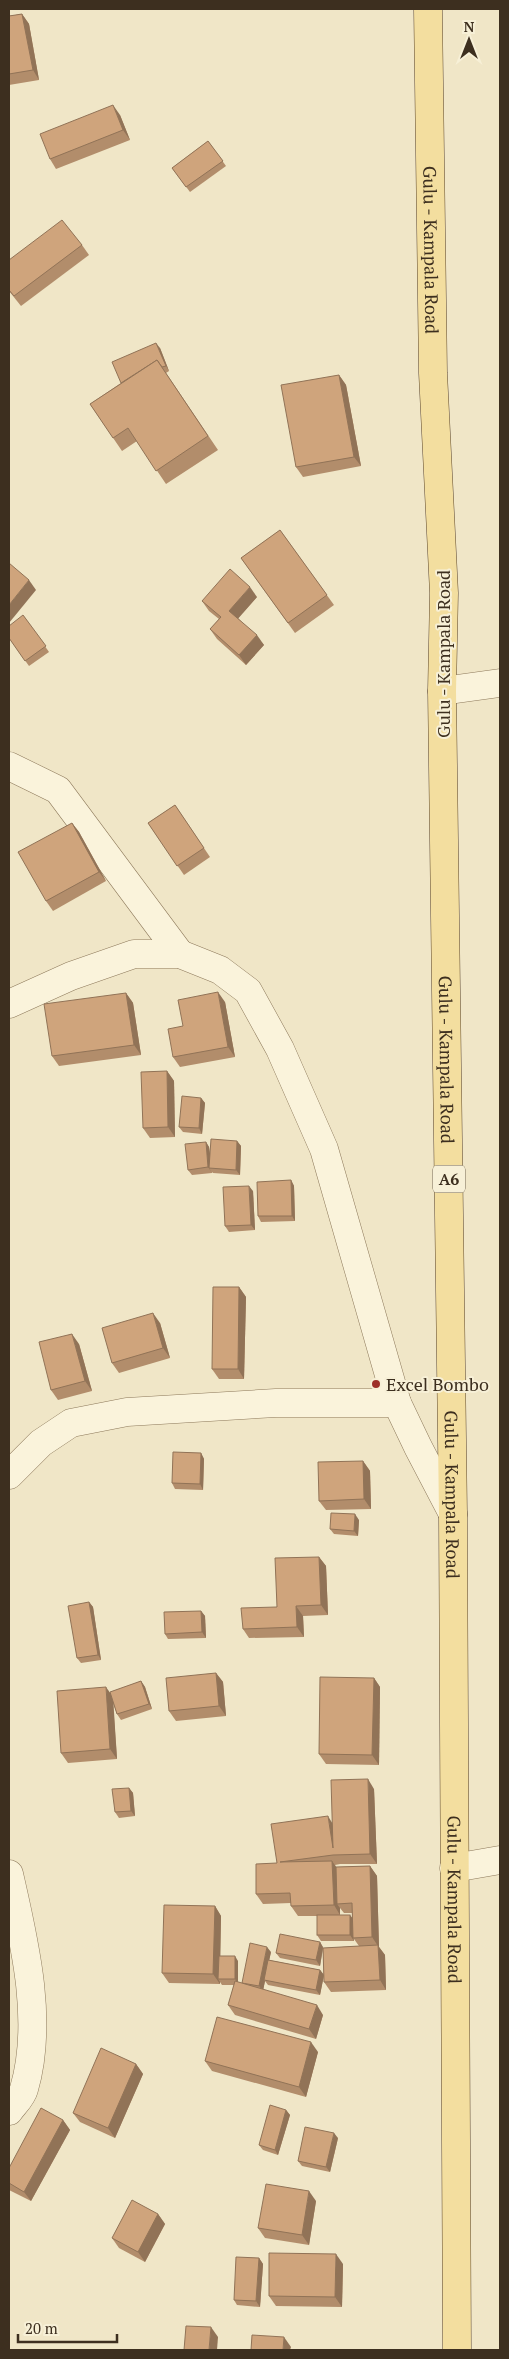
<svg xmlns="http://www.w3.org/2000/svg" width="509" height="2359" font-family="'PT Serif',serif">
  <rect width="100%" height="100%" fill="#f0e6c7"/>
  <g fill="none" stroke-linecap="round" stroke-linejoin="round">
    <defs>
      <g id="minor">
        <path d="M442,691L500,683"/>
        <path d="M9,766L58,790L180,954"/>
        <path d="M9,1004L71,976L134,954H180L220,970L248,991L280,1049L324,1149L397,1403L418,1447L453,1514"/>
        <path d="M9,1475L41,1443L71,1423L127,1412L276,1403H397"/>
        <path d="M454,1868L500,1860"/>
        <path d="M9,1874C24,1940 44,2021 24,2089C22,2097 14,2104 9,2111"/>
      </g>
      <g id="primary">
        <path id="s1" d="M428,9L433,373L444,593L442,691L453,1514L457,2350"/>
      </g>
    </defs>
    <use href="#minor" stroke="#8d795b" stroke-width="29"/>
    <use href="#primary" stroke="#5b462f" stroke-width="29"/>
    <use href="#minor" stroke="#faf3db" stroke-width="28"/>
    <use href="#primary" stroke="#f3de9f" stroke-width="28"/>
  </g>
  <g fill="#b28d6b" fill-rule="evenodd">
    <path d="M22,14L29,24L39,80L9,85V16Z"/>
    <path d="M120,115L130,140L56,169L50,159Z"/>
    <path d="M208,141L226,166L190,192L172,168Z"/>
    <path d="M82,245L89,255L21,306L9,291V260Z"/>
    <path d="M160,348L169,371L166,373L218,450L166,484L137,441L122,451L90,404L121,383Z"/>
    <path d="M339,375L346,385L361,466L303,477L296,467Z"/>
    <path d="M280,530L334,605L295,633L241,558Z"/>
    <path d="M257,597L238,618L264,645L246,665L217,639L210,629L219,619L209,611L202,601Z"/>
    <path d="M23,615L49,652L29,666L9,638Z"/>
    <path d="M175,805L210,857L184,875L148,823Z"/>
    <path d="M72,823L79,832L106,881L53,911L46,901Z"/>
    <path d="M126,993L133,1003L141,1055L59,1066L52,1056Z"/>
    <path d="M225,1002L235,1057L180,1067L173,1057L183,1026Z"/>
    <path d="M167,1071L174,1081L175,1137L150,1138L143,1128Z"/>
    <path d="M201,1098L205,1103L202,1134L183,1132L179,1127Z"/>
    <path d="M237,1141L241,1146L240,1175L213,1173L212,1172V1173L192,1175L188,1170L206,1142L209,1147L210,1155Z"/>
    <path d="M291,1180L294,1186L295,1221L261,1222L258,1216Z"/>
    <path d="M253,1191L255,1230L229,1232L225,1226Z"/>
    <path d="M239,1287L246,1297L244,1379H219L212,1369Z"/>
    <path d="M160,1323L170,1358L119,1373L112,1363Z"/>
    <path d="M79,1344L92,1391L58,1400L51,1390Z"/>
    <path d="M201,1453L204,1459L203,1490L175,1489L172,1483Z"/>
    <path d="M363,1461L370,1471L371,1509L326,1510L319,1501Z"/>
    <path d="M359,1520L358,1536L334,1534L330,1529Z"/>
    <path d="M319,1557L326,1566L328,1615L303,1616L304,1637L249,1638L243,1629L277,1607Z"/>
    <path d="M89,1602L93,1607L101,1660L81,1663L77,1658Z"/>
    <path d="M201,1611L205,1616L206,1638L168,1639L165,1634Z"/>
    <path d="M216,1673L223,1682L226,1716L176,1721L169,1711Z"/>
    <path d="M374,1678L380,1687L379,1765L326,1764L319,1754Z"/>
    <path d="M141,1681L145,1687L152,1709L121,1720L117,1714L113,1703L117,1759L68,1763L61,1753L110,1693Z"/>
    <path d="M129,1788L133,1793L135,1816L119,1818L115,1812Z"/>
    <path d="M374,1789L377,1864H340L335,1865L336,1867L370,1866L377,1876L379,1947L385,1955L386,1990L331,1992L324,1982L323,1949L320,1966L280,1958L276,1953L320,1942L323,1948L359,1946L354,1939V1941H321L317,1935V1916H298L291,1906V1903L263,1904L256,1894L277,1863L332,1823ZM340,1908L344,1913H352V1918L340,1915Z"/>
    <path d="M215,1906L221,1916L220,1956L238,1961V1982L243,1984L271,1952L269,1960L320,1970L324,1975L320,1995L268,1985L265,1981L263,1990L323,2015L316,2039L235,2015L228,2005L234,1985H222L220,1982V1984L169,1983L162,1973Z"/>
    <path d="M318,2052L306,2097L212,2071L205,2061Z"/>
    <path d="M136,2064L143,2074L115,2138L80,2122L73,2113Z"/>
    <path d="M286,2110L290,2115L278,2155L263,2150L259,2145Z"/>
    <path d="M63,2120L70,2130L31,2201L9,2190V2168Z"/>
    <path d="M338,2138L330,2172L302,2166L298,2161Z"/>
    <path d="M316,2201L309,2245L265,2238L258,2228Z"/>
    <path d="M158,2214L165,2224L145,2262L119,2248L112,2238Z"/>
    <path d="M259,2258L263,2264L260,2307L237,2305L234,2300Z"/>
    <path d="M343,2264L342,2307L276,2306L269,2296Z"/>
  </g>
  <g fill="#917357">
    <path d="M22,14L29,24L39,80L33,70Z"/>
    <path d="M113,105L120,115L130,140L123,130Z"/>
    <path d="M156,343L160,348L169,371L166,366Z"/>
    <path d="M339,375L346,385L361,466L354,457Z"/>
    <path d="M29,580L36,590L9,623V605Z"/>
    <path d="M250,587L257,597L236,621L229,611Z"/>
    <path d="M257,635L264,645L246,665L239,655Z"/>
    <path d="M72,823L79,832L106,881L99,872Z"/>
    <path d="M218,992L225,1002L235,1057L228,1047Z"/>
    <path d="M126,993L133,1003L141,1055L134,1045Z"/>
    <path d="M167,1071L174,1081L175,1137L168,1127Z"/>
    <path d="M201,1098L205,1103L202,1134L199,1128Z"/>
    <path d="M237,1141L241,1146L240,1175L236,1170Z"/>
    <path d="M206,1142L209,1147L212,1168H209L212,1173L208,1167Z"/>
    <path d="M291,1180L294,1186L295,1221L292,1216Z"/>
    <path d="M249,1186L253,1191L255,1230L251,1225Z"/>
    <path d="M239,1287L246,1297L244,1379L238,1369Z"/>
    <path d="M153,1313L160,1323L170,1358L163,1348Z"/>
    <path d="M72,1334L79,1344L92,1391L85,1381Z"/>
    <path d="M201,1453L204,1459L203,1490L200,1484Z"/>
    <path d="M363,1461L370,1471L371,1509L364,1499Z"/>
    <path d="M355,1514L359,1520L358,1536L354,1531Z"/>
    <path d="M319,1557L326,1566L328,1615L321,1605Z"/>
    <path d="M89,1602L93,1607L101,1660L98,1655Z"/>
    <path d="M296,1606L303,1616L304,1637L297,1627Z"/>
    <path d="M201,1611L205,1616L206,1638L202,1632Z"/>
    <path d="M216,1673L223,1682L226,1716L219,1706Z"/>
    <path d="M374,1678L380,1687L379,1765L372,1755Z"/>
    <path d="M141,1681L145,1687L152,1709L149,1704Z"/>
    <path d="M106,1687L113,1697L117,1759L110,1749Z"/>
    <path d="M368,1779L374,1789L377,1864L370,1854Z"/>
    <path d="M129,1788L133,1793L135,1816L131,1811Z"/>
    <path d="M328,1816L334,1826L333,1848Z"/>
    <path d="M332,1861L339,1871L337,1904L340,1908V1915L334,1905Z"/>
    <path d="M370,1866L377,1876L379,1947L385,1955L386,1990L380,1980L378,1946L372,1937Z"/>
    <path d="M215,1906L221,1916L220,1979H218L220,1982V1984L213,1974Z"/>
    <path d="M350,1915L354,1920L353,1938L354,1941L350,1935Z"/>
    <path d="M320,1942L323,1947L320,1966L316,1960Z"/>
    <path d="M267,1947L271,1952L265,1980H264L265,1981L263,1991L259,1986Z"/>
    <path d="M235,1956L238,1961V1985L235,1979Z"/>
    <path d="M320,1970L324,1975L320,1995L316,1990Z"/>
    <path d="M317,2005L323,2015L316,2039L309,2029Z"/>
    <path d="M311,2042L318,2052L306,2097L299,2087Z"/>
    <path d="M136,2064L143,2074L115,2138L108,2128Z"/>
    <path d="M286,2110L290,2115L278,2155L275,2150Z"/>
    <path d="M63,2120L70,2130L31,2201L24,2192Z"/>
    <path d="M334,2133L338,2138L330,2172L326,2167Z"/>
    <path d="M309,2191L316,2201L309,2245L302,2235Z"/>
    <path d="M158,2214L165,2224L145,2262L138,2252Z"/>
    <path d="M336,2254L343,2264L342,2307L335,2297Z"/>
    <path d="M259,2258L263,2264L260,2307L256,2301Z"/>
    <path d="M211,2327L218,2337L217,2350H209Z"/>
    <path d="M284,2337L291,2347L290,2350H283Z"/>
  </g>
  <g fill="#cfa47c" stroke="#917357">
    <path d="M22,14L33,70L9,74V16Z"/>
    <path d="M113,105L123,130L50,159L40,134Z"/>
    <path d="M208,141L223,161L186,187L172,168Z"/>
    <path d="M62,220L82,245L14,296L9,290V260Z"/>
    <path d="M156,343L166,366L162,367L157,360L121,383L112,362Z"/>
    <path d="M157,360L208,436L156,471L128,428L113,438L90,404Z"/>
    <path d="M339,375L354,457L296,467L281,385Z"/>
    <path d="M280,530L327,595L288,623L241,558Z"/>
    <path d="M9,563L29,580L9,605Z"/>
    <path d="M230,569L250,587L229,611L257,635L239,655L210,629L221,617L202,601Z"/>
    <path d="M23,615L46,646L25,661L9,638V626Z"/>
    <path d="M175,805L204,848L177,866L148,823Z"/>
    <path d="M72,823L99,872L46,901L18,852Z"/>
    <path d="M218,992L228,1047L173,1057L168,1029L183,1026L178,1000Z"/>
    <path d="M126,993L134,1045L52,1056L44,1004Z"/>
    <path d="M167,1071L168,1127L143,1128L141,1072Z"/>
    <path d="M182,1096L201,1098L199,1128L179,1127Z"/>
    <path d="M211,1139L237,1141L236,1170L209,1168Z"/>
    <path d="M206,1142L208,1167L188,1170L185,1144Z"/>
    <path d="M291,1180L292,1216H258L257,1182Z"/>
    <path d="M249,1186L251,1225L225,1226L223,1187Z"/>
    <path d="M213,1287H239L238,1369H212Z"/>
    <path d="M153,1313L163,1348L112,1363L102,1328Z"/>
    <path d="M72,1334L85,1381L51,1390L39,1342Z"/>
    <path d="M173,1452L201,1453L200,1484L172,1483Z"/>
    <path d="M363,1461L364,1499L319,1501L318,1462Z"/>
    <path d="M331,1513L355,1514L354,1531L330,1529Z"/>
    <path d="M319,1557L321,1605L296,1606L297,1627L243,1629L241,1608L277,1607L275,1558Z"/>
    <path d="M89,1602L98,1655L77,1658L68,1606Z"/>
    <path d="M201,1611L202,1632L165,1634L164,1612Z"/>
    <path d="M216,1673L219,1706L169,1711L166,1678Z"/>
    <path d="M320,1677L374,1678L372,1755L319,1754Z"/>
    <path d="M141,1681L149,1704L117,1714L110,1692Z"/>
    <path d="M106,1687L110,1749L61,1753L57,1691Z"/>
    <path d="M368,1779L370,1854L333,1855L280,1862L332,1861L334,1905L291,1906L290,1893L256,1894V1864L277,1863L271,1824L328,1816L333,1848L331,1780Z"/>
    <path d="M129,1788L131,1811L115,1812L112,1789Z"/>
    <path d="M370,1866L372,1937L353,1938L352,1903L337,1904L336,1867Z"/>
    <path d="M164,1905L215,1906L213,1974L162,1973Z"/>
    <rect x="317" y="1915" width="33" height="20"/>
    <path d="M280,1934L320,1942L316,1960L276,1953Z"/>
    <path d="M250,1943L267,1947L259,1986L242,1983Z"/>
    <path d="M378,1945L380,1980L324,1982L323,1948Z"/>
    <path d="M219,1956H235V1979H218Z"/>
    <path d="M268,1960L320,1970L316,1990L264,1980Z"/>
    <path d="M235,1981L317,2005L309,2029L228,2005Z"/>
    <path d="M217,2017L311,2042L299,2087L205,2061Z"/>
    <path d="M101,2048L136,2064L108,2128L73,2113Z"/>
    <path d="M270,2105L286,2110L275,2150L259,2145Z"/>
    <path d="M41,2108L63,2120L24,2192L9,2183V2168Z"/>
    <path d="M305,2127L334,2133L326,2167L298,2161Z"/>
    <path d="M266,2184L309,2191L302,2235L258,2228Z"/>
    <path d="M132,2200L158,2214L138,2252L112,2238Z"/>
    <path d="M269,2253L336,2254L335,2297L269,2296Z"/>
    <path d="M236,2257L259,2258L256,2301L234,2300Z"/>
    <path d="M186,2326L211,2327L209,2350H184Z"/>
    <path d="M252,2335L284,2337L283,2350H251Z"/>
  </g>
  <circle fill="#9e3029" stroke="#f7f0d7" stroke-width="2" cx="376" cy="1384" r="5"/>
  <g text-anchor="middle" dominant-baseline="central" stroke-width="4" stroke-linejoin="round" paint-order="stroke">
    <rect fill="#f7f0d7" stroke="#756956" stroke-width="1" x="433" y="1165.5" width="32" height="27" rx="4"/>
    <g font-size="16" font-weight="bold" fill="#3d2f1f">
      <text x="449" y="1179">A6</text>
    </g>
    <g font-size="18" fill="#3d2f1f" stroke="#f7f0d7">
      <text stroke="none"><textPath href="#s1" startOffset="241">Gulu - Kampala Road</textPath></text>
      <text transform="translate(443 654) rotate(-90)">Gulu - Kampala Road</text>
      <text stroke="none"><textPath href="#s1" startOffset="1051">Gulu - Kampala Road</textPath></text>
      <text stroke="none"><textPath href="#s1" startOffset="1486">Gulu - Kampala Road</textPath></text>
      <text stroke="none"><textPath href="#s1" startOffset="1891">Gulu - Kampala Road</textPath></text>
    </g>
    <g font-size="18" fill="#3d2f1f" stroke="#f7f0d7" text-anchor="start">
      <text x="386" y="1384">Excel Bombo</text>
    </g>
  </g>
  <rect width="509" height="2359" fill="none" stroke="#3d2f1f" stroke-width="20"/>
  <g transform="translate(469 40)" stroke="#f7f0d7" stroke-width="4" paint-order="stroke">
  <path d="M0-4L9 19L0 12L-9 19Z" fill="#3d2f1f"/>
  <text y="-8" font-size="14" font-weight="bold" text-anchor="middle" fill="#3d2f1f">N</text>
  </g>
  <path d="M18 2334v8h99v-8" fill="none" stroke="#3d2f1f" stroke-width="2.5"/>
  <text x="25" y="2334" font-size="15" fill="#3d2f1f" stroke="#f7f0d7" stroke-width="4" paint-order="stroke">20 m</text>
</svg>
